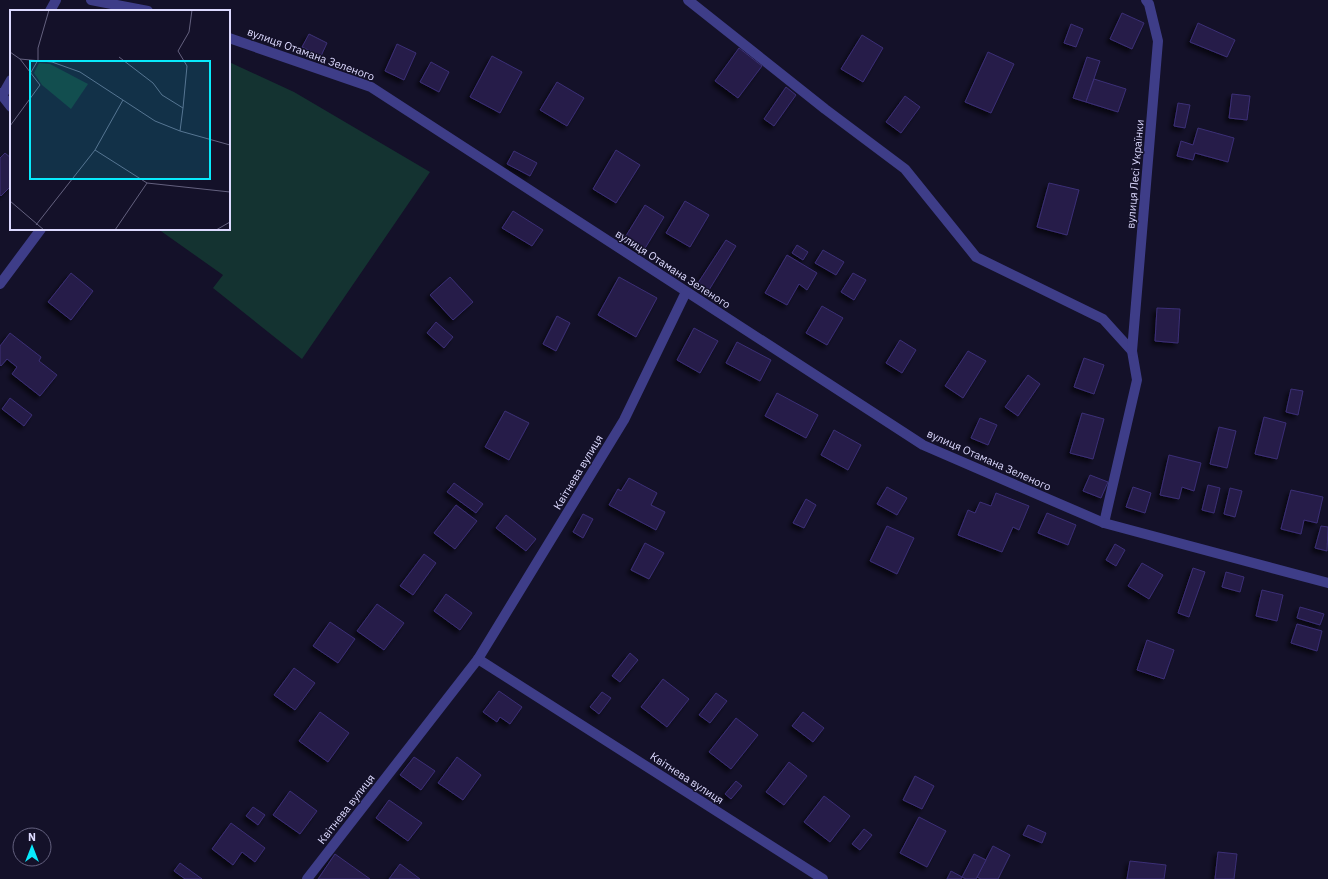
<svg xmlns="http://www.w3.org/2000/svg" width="1328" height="879" font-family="'IBM Plex Sans',sans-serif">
  <defs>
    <filter id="shadow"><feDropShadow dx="-3.5" dy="3.5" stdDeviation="2" flood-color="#0009"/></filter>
  </defs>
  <rect width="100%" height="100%" fill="#141129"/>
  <path fill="#143331" d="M229,62L294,92L430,172L302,359L213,288L223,275L158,229H229Z"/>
  <g fill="#251d4a" stroke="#3c2f76" filter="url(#shadow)">
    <path d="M1122,13L1144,23L1132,49L1110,39Z"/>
    <path d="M1198,23L1235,40L1227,57L1190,42Z"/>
    <path d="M1071,24L1083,29L1076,47L1064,43Z"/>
    <path d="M309,34L327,43L321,56L302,47Z"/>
    <path d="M862,35L883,48L863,82L841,69Z"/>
    <path d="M397,44L416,53L404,80L385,71Z"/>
    <path d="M739,48L762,66L738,98L715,81Z"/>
    <path d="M988,52L1014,64L991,113L965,102Z"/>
    <path d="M492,56L522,72L500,113L470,97Z"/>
    <path d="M1087,57L1100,61L1086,102L1073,98Z"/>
    <path d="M431,62L449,72L439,92L420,82Z"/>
    <path d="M1094,79L1126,89L1118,112L1086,102Z"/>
    <path d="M557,82L584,98L567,126L540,110Z"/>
    <path d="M786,87L796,95L774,126L764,119Z"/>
    <path d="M1232,94L1250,96L1247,120L1229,118Z"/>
    <path d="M905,96L920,107L901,133L886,122Z"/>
    <path d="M1178,103L1190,105L1185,128L1174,126Z"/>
    <path d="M1198,128L1234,138L1228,162L1195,153L1193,160L1177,156L1181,141L1193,145Z"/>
    <path d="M616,150L640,165L616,203L593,189Z"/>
    <path d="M514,151L537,163L530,176L507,164Z"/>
    <path d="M5,153L11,158V186L1,196L0,195V158Z"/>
    <path d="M1049,183L1079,190L1067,235L1037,227Z"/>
    <path d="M685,201L709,215L690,247L666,233Z"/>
    <path d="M645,205L664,217L644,250L624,239Z"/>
    <path d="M513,211L543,230L532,246L502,228Z"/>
    <path d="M726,240L736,246L709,290L698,283Z"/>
    <path d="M797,245L808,252L803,260L792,253Z"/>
    <path d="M823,250L844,262L836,275L815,263Z"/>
    <path d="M787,255L817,273L807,290L799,284L787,305L765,293Z"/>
    <path d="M71,273L93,291L71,320L48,302Z"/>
    <path d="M853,273L866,280L854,300L841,292Z"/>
    <path d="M450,277L473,302L453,320L430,295Z"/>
    <path d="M619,277L657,298L636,337L598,315Z"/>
    <path d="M822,306L843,318L827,345L806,333Z"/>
    <path d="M1157,308L1180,309L1178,343L1155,341Z"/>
    <path d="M557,316L570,323L556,351L543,344Z"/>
    <path d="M436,322L453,337L444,348L427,333Z"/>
    <path d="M694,328L718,341L700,373L677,360Z"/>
    <path d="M10,333L41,357L39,361L57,375L40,396L12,374L17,367L7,359L1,366L0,365V346Z"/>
    <path d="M900,340L916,350L902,373L886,363Z"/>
    <path d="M737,342L771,360L760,381L726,363Z"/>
    <path d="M968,351L986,361L963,398L945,386Z"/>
    <path d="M1084,358L1104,365L1094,394L1074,387Z"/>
    <path d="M1028,375L1040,384L1018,416L1005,407Z"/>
    <path d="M1291,389L1303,391L1298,415L1286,412Z"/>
    <path d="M777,393L818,415L806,438L765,416Z"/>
    <path d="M10,398L32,415L24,426L2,409Z"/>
    <path d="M505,411L529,423L509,460L485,447Z"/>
    <path d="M1082,413L1104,419L1093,459L1070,453Z"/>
    <path d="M1264,417L1286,423L1277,459L1255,454Z"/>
    <path d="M980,418L997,425L988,445L971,438Z"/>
    <path d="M1219,427L1236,431L1227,468L1210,464Z"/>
    <path d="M834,430L861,445L848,470L821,455Z"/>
    <path d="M1169,455L1201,463L1194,491L1182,487L1179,499L1160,495Z"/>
    <path d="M1090,475L1108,482L1101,498L1083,491Z"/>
    <path d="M629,478L657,493L651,505L665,512L656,530L609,505L618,489L621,491Z"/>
    <path d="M454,483L483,504L476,513L447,492Z"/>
    <path d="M1208,485L1220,488L1214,513L1202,510Z"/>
    <path d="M887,487L907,498L897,515L877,504Z"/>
    <path d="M1133,487L1151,493L1145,513L1126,507Z"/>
    <path d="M1230,488L1242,491L1235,517L1224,514Z"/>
    <path d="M1291,490L1323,497L1317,523L1304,520L1301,534L1281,529Z"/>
    <path d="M996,493L1029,506L1019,530L1013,527L1002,552L958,535L968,510L975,513L980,502L991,506Z"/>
    <path d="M806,499L816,505L804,528L793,523Z"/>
    <path d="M456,505L477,521L455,549L434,533Z"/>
    <path d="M1047,513L1076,525L1068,545L1038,533Z"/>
    <path d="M583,514L593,519L583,538L573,532Z"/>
    <path d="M506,515L536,539L526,551L496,528Z"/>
    <path d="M887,526L914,538L897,574L870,561Z"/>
    <path d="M1321,526L1328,527L1327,551L1315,548Z"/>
    <path d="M645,543L664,553L649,579L631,570Z"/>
    <path d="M1115,544L1125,550L1116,566L1106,560Z"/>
    <path d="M424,554L436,563L413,595L400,586Z"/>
    <path d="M1142,563L1163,575L1149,599L1128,586Z"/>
    <path d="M1193,568L1205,572L1189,617L1178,613Z"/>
    <path d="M1226,572L1244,577L1240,592L1222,587Z"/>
    <path d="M1262,590L1283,595L1277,621L1256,616Z"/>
    <path d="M446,594L472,613L460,630L434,611Z"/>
    <path d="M377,604L404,623L384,650L357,631Z"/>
    <path d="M1300,607L1324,614L1320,625L1297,618Z"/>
    <path d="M330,622L355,639L338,663L313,646Z"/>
    <path d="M1297,624L1322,631L1317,651L1291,643Z"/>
    <path d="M1147,640L1174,650L1164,679L1137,670Z"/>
    <path d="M630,653L638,660L620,682L612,676Z"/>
    <path d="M294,668L315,683L295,710L274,695Z"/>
    <path d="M663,679L689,699L667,727L641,707Z"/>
    <path d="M499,691L522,707L510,724L500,717L497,722L483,712Z"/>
    <path d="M602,692L611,698L599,714L590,707Z"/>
    <path d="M716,693L727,701L710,723L699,715Z"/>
    <path d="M320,712L349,733L328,762L299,741Z"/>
    <path d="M803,712L824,728L813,742L792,726Z"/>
    <path d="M736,718L758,735L731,769L709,752Z"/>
    <path d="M414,757L435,771L421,790L400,775Z"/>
    <path d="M457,757L481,775L463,800L438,783Z"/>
    <path d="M789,762L807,776L784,805L766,792Z"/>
    <path d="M915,776L934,786L922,809L903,800Z"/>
    <path d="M736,781L742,786L731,799L725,794Z"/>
    <path d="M290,791L317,811L300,834L273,815Z"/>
    <path d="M824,796L850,816L830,842L804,822Z"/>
    <path d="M389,800L422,823L408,841L376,818Z"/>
    <path d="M253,807L265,815L258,825L246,816Z"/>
    <path d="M919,817L946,831L927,867L900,853Z"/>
    <path d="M231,823L265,848L255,862L242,852L233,865L212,849Z"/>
    <path d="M1028,825L1046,833L1042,843L1023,835Z"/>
    <path d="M864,829L872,835L860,850L852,844Z"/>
    <path d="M993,846L1010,855L998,879H981L977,877Z"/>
    <path d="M1218,852L1237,854L1234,879H1215Z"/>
    <path d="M335,854L370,879H318Z"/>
    <path d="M974,854L986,860L976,879H966L962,877Z"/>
    <path d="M1130,861L1166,865L1164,879H1127Z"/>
    <path d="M180,863L202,879H185L174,871Z"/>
    <path d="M400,864L420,879H389Z"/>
    <path d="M951,871L962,877L961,879H947Z"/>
  </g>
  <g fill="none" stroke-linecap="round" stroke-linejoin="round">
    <g stroke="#3e3d88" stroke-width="10">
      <path d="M91,0L148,11"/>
      <path d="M688,0L825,109L905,169L976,257L1103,319L1132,351L1137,380L1104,523"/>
      <path d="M50,11L56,0"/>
      <path d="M229,38L371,87L923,445L1104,523L1328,583"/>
      <path d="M0,93L11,107"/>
      <path d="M2,96L11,80"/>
      <path d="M0,284L41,229"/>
      <path d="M1132,351L1158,41L1149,4L1146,0"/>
      <path d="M478,659L823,879"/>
      <path d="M307,879L478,659L624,420L686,292"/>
    </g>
  </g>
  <g text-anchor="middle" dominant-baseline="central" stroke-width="3" stroke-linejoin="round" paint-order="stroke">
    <g font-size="11" fill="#dddaff" stroke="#141129">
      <text transform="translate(311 54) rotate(20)">вулиця Отамана Зеленого</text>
      <text transform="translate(1135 174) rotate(-85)">вулиця Лесі Українки</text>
      <text transform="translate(673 269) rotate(33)">вулиця Отамана Зеленого</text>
      <text transform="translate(989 460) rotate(24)">вулиця Отамана Зеленого</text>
      <text transform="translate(578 472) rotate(-59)">Квітнева вулиця</text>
      <text transform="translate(687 778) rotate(33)">Квітнева вулиця</text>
      <text transform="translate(346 809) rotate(-52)">Квітнева вулиця</text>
    </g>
  </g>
  <g transform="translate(10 10)">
    <rect width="220" height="220" fill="#141129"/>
    <path d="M29,53L40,54L78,74L61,99L32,75L24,63Z" fill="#143331"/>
    <path fill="none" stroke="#64617f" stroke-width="1" d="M0,42L10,49L42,52L70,62L145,111L170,121L220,135M109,47L143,73L152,85L173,98L170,121M20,64L28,50V38L39,0M173,98L177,56L168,41L179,22L182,0M0,116L30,75L10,49M85,140L137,173L105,220M137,173L220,182M0,191L34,220M26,215L85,140L113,90M206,220L220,212"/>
    <path fill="#08eafc" fill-opacity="0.15" stroke="#08eafc" stroke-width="2" d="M20,51H200V169H20Z"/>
    <rect width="220" height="220" fill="none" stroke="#dddaff" stroke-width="2"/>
  </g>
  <g transform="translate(32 847)"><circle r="19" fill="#141129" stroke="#64617f"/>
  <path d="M0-3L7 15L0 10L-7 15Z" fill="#08eafc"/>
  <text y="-6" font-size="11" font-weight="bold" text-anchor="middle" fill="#dddaff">N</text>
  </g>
</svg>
